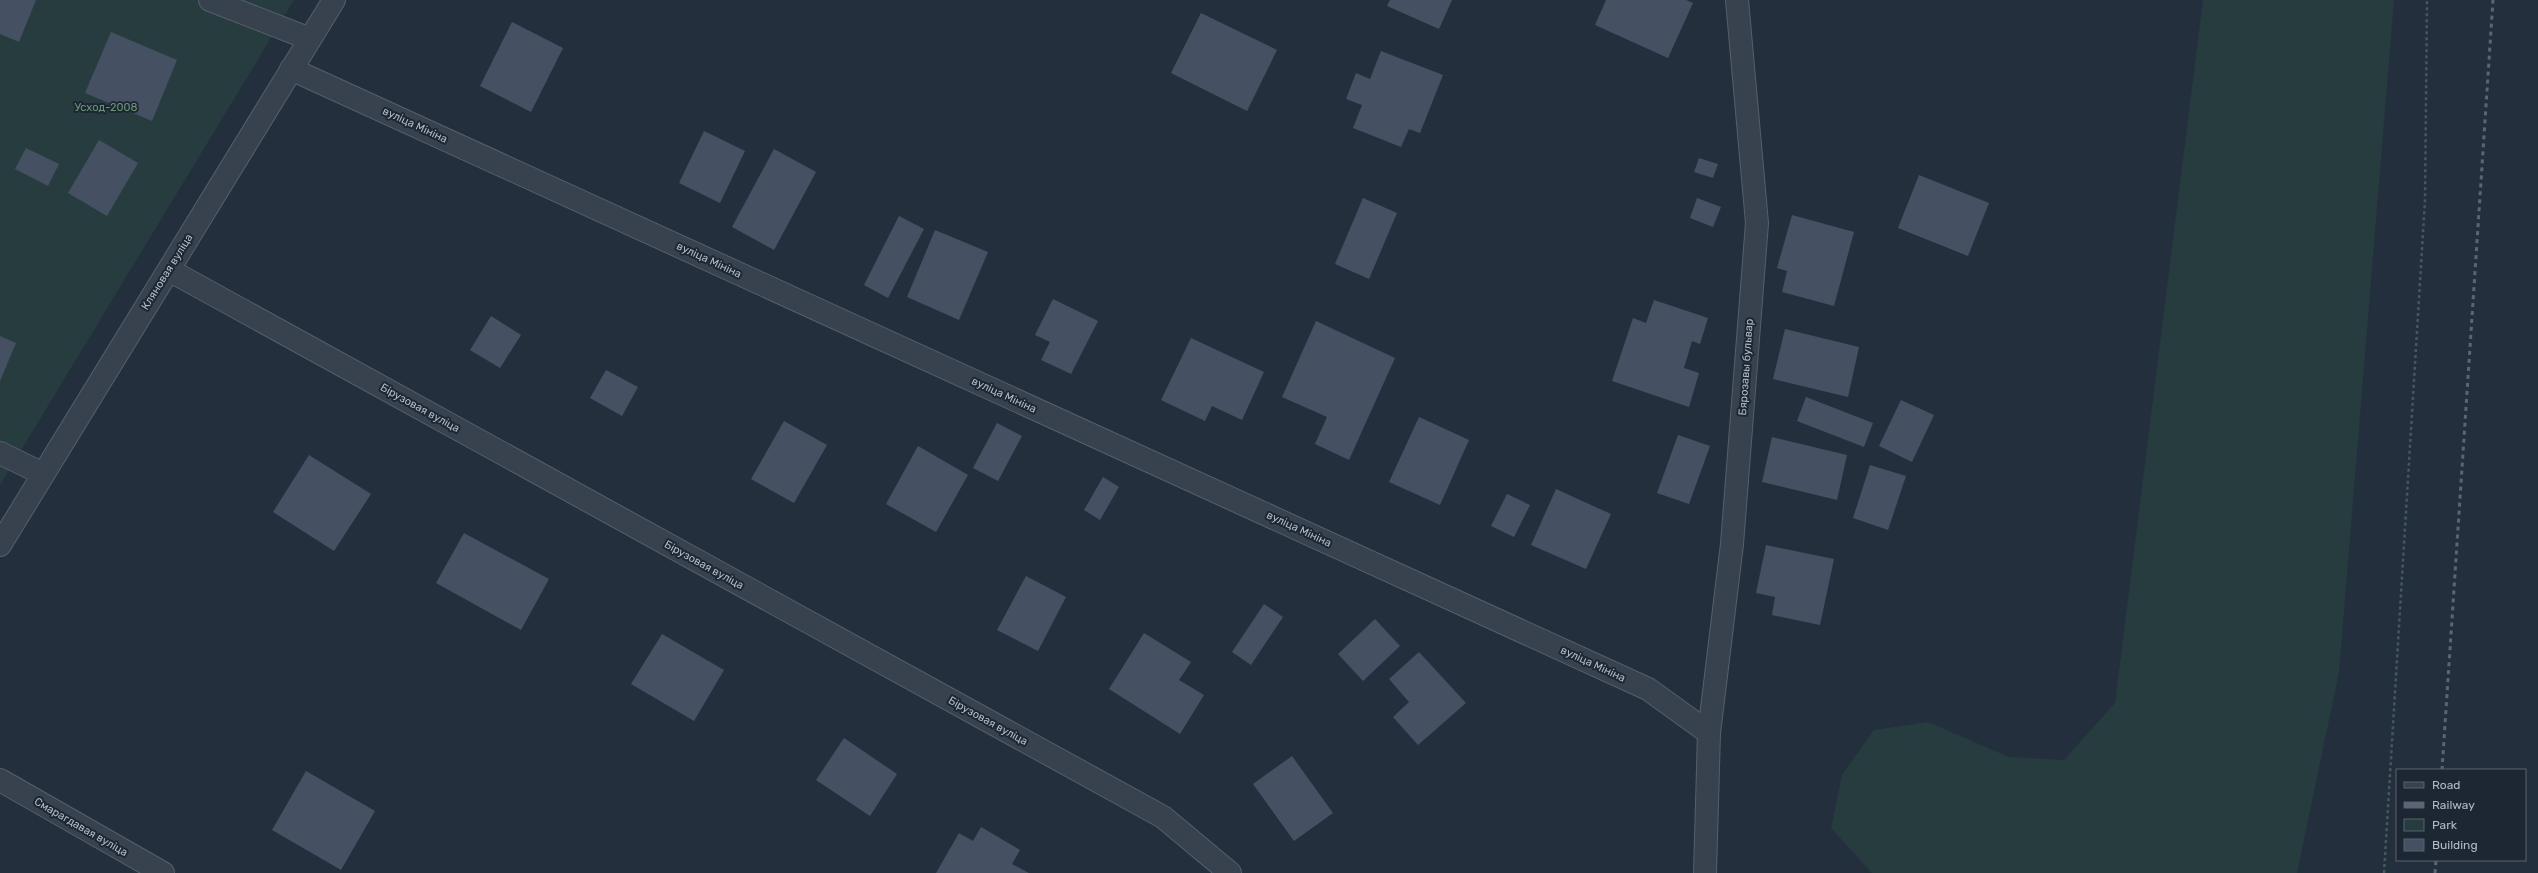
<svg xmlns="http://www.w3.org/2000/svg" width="2538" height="873" font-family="Rubik,sans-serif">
  <rect width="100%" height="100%" fill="#242f3e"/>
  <g fill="#263c3f">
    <path d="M0,0H294L0,485Z"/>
    <path d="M2203,0H2394L2339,672L2297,873H1872L1831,828L1842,775L1874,730L1928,722L2009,757L2064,760L2115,703Z"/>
  </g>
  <g fill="#455162">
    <path d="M0,0H36L19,42L0,34Z"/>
    <path d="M1390,0H1452L1439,29L1387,6Z"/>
    <path d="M1606,0H1686L1693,3L1668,58L1595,25Z"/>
    <path d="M1201,13L1277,50L1247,111L1171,73Z"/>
    <path d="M512,22L563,48L531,112L480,86Z"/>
    <path d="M111,32L177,60L152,121L85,93Z"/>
    <path d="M1381,51L1443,75L1420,133L1409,129L1401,147L1353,128L1362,105L1346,99L1356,73L1370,79Z"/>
    <path d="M704,131L745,151L720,203L679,183Z"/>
    <path d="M99,140L138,163L107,216L68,193Z"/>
    <path d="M26,148L59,164L48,186L15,169Z"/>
    <path d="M774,149L816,172L774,250L732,227Z"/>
    <path d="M1699,158L1718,164L1713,178L1694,172Z"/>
    <path d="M1919,175L1989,203L1968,256L1898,228Z"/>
    <path d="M1363,198L1397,213L1369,279L1335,264Z"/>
    <path d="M1697,198L1721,207L1713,227L1690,218Z"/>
    <path d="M1792,215L1854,232L1834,306L1782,292L1787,271L1777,268Z"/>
    <path d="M899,216L924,229L888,298L864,285Z"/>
    <path d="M935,230L988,252L959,320L907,297Z"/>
    <path d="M1053,299L1098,321L1071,374L1041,360L1050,342L1035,335Z"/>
    <path d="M1654,300L1708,318L1700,344L1692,341L1684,368L1699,373L1689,407L1612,381L1633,318L1646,323Z"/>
    <path d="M491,316L521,335L500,368L470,350Z"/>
    <path d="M1316,321L1395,358L1349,460L1315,444L1327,417L1282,397Z"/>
    <path d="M1785,329L1859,347L1848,397L1773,379Z"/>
    <path d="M0,336L16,343L0,381Z"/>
    <path d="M1191,338L1264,372L1242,420L1212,406L1205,421L1161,400Z"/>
    <path d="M606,370L638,387L622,416L590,398Z"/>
    <path d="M1806,397L1873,423L1864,447L1797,421Z"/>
    <path d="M1901,400L1934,415L1912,462L1879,446Z"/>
    <path d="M1419,417L1469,440L1440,505L1389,482Z"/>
    <path d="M784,421L827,445L794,503L751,479Z"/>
    <path d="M997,423L1022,436L998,481L973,468Z"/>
    <path d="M1678,435L1710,446L1689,504L1657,493Z"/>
    <path d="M1772,437L1847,455L1837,500L1762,482Z"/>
    <path d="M918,446L968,475L936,532L886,504Z"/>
    <path d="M309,455L371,494L334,551L273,512Z"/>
    <path d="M1870,465L1906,476L1888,530L1853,518Z"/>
    <path d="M1103,477L1119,487L1100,520L1084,510Z"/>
    <path d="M1556,489L1611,514L1586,569L1531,545Z"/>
    <path d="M1507,494L1530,505L1514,537L1491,526Z"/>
    <path d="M464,533L549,579L521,630L436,583Z"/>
    <path d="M1766,545L1834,559L1820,625L1772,615L1775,597L1756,593Z"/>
    <path d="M1026,576L1066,597L1038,651L997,630Z"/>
    <path d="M1264,604L1283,617L1251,665L1232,652Z"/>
    <path d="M1375,619L1400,646L1363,681L1338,654Z"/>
    <path d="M1144,633L1191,662L1179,680L1204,695L1180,734L1109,689Z"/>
    <path d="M662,634L724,670L694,721L631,684Z"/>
    <path d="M1419,652L1466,703L1418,745L1393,717L1409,702L1389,679Z"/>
    <path d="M844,738L897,774L870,816L816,780Z"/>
    <path d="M1292,756L1333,813L1294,841L1253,784Z"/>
    <path d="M306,771L375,811L341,870L272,830Z"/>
    <path d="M981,827L1020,850L1012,864L1029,873H936L959,833L973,841Z"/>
  </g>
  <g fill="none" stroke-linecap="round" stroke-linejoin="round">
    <defs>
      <g id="minor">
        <path d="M210,0L310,39"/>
        <path d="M291,69L1648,689L1709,733"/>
        <path d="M169,270L1163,817L1230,873"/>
        <path d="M0,453L43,474"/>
        <path d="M0,545L334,0"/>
        <path d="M0,780L163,873"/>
        <path d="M1705,873L1709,733L1732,544L1757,223L1737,0"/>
      </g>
    </defs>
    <use href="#minor" stroke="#565f6c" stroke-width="24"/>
    <path stroke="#44595c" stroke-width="2.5" stroke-dasharray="3 3" stroke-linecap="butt" d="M2384,873L2425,200L2427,0"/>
    <use href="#minor" stroke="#38414e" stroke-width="22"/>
    <g stroke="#5a6575" stroke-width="3" stroke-dasharray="4 4" stroke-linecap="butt">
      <path d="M2442,770L2493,0"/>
      <path d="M2435,873L2436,860"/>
    </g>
  </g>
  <g text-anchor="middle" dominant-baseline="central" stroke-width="4" stroke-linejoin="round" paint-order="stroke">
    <g font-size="11" fill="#6b9a76" stroke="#1d2633">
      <text x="106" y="107">Усход-2008</text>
    </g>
    <g font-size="11" fill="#b4bcc9" stroke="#1d2633">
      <text transform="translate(415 125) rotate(25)">вуліца Мініна</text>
      <text transform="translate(709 260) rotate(25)">вуліца Мініна</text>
      <text transform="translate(167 272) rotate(-58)">Кляновая вуліца</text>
      <text transform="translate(1746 367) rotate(-86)">Бярозавы бульвар</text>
      <text transform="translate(1004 395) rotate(25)">вуліца Мініна</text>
      <text transform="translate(420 408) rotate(29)">Бірузовая вуліца</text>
      <text transform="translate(1299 529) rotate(25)">вуліца Мініна</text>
      <text transform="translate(704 565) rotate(29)">Бірузовая вуліца</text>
      <text transform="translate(1593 664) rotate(25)">вуліца Мініна</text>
      <text transform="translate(988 721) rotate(29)">Бірузовая вуліца</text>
      <text transform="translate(81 827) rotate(30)">Смарагдавая вуліца</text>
    </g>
  </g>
  <rect x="2396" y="769" width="130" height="92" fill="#1d2633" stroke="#59626f"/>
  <rect x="2404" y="782" width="20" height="6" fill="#38414e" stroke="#59626f"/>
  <text x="2432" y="789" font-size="12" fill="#b4bcc9">Road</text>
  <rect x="2404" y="802" width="20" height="6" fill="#5a6575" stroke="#59626f"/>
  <text x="2432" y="809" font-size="12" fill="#b4bcc9">Railway</text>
  <rect x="2404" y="819" width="20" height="12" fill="#263c3f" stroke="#59626f"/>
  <text x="2432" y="829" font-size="12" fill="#b4bcc9">Park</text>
  <rect x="2404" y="839" width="20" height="12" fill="#455162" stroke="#59626f"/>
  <text x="2432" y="849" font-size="12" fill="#b4bcc9">Building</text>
</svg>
